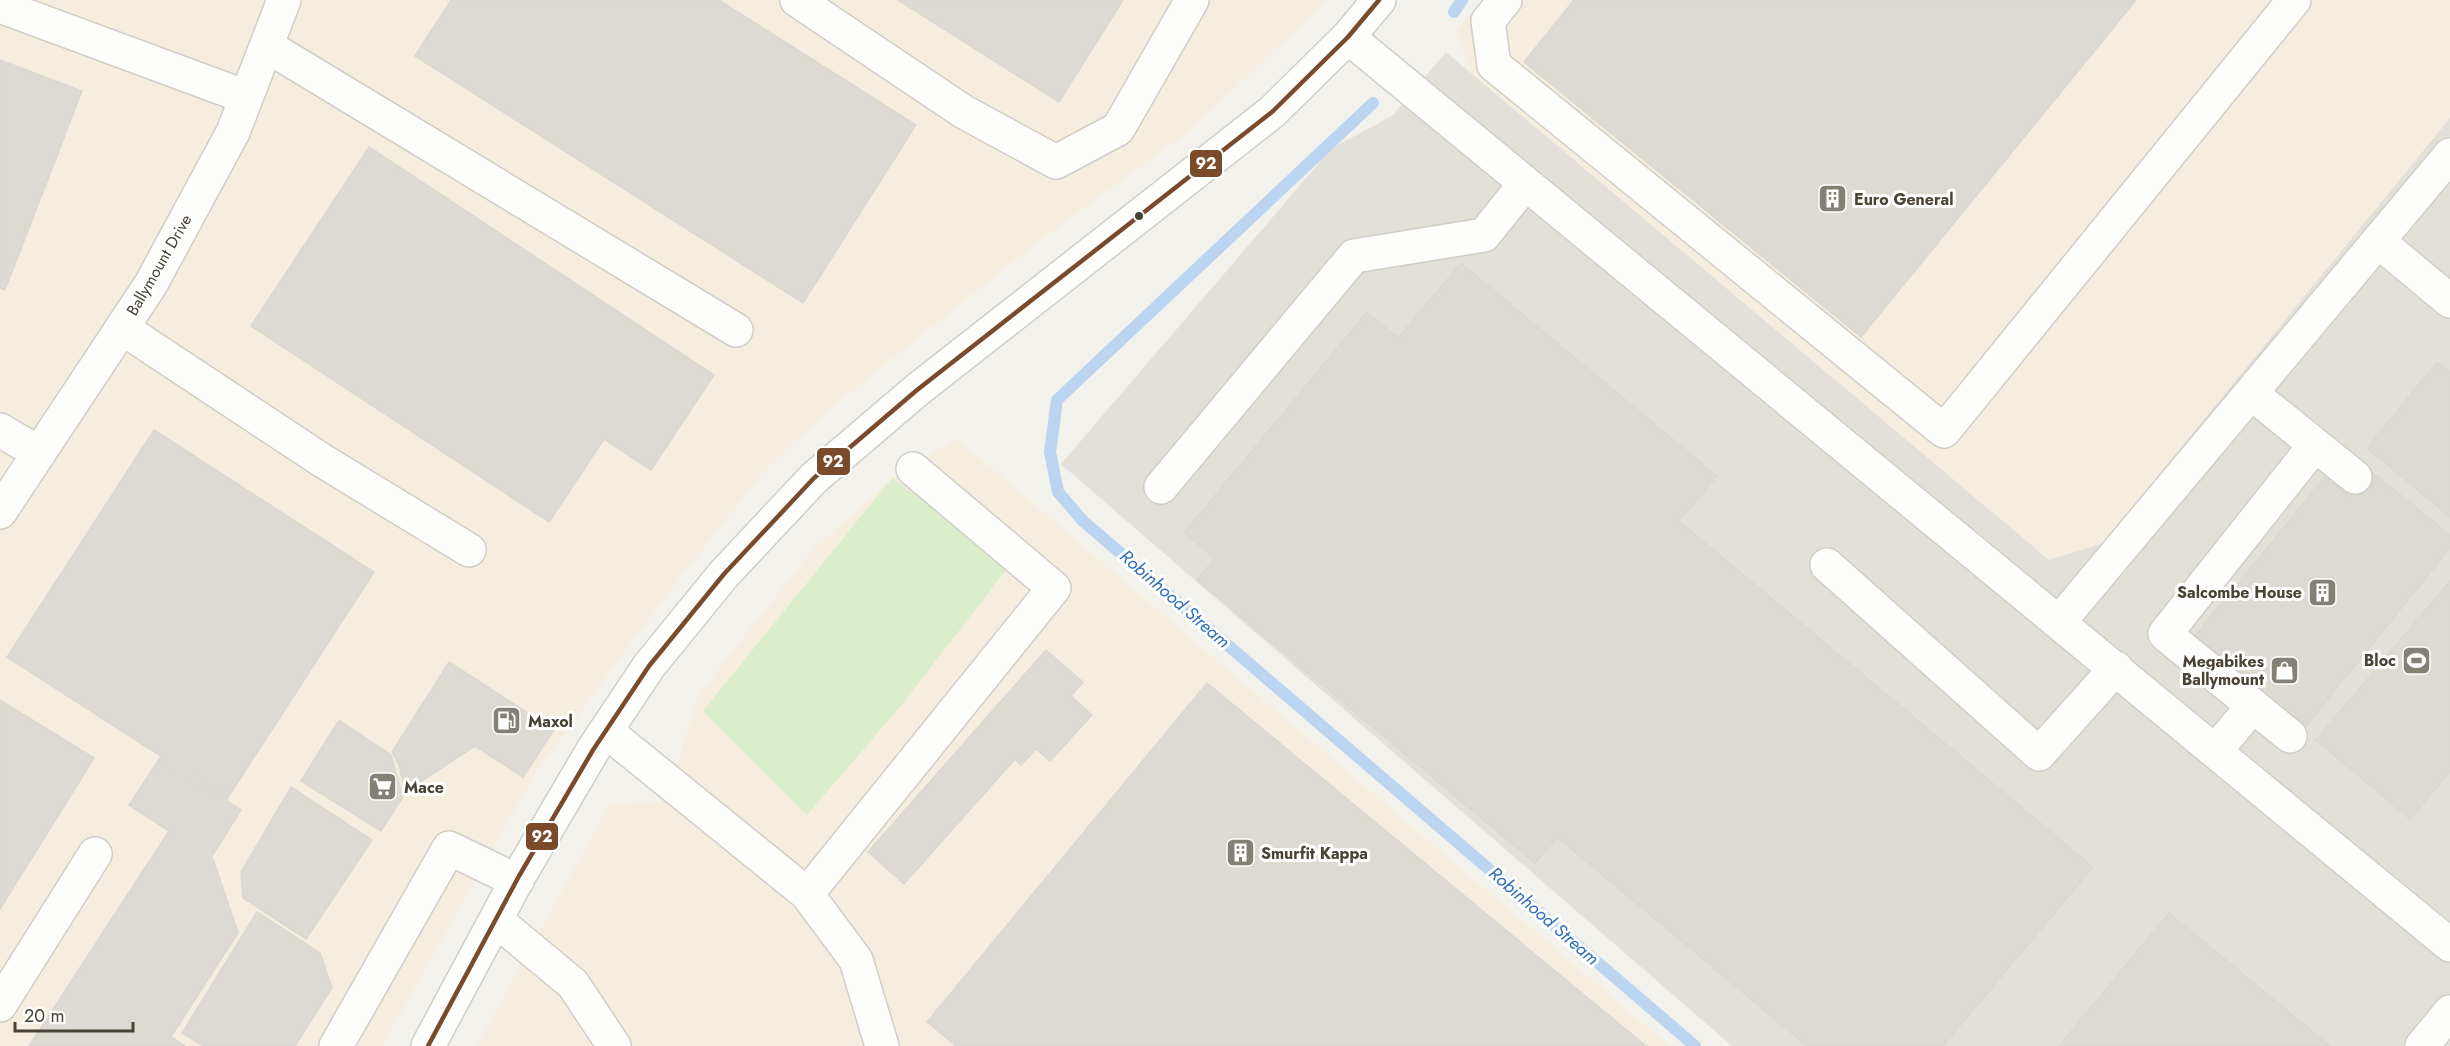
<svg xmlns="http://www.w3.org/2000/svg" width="2450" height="1046" font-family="Jost,sans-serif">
  <rect width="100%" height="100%" fill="#f2f1eb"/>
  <g fill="#f5eede">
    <path d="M0,0H1327L1193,128L1039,241L833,406L767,468L681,576L536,772L382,1046H0Z"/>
    <path d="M1482,0H2450V118L2103,543L2048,560L1470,72L1456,31Z"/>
    <path d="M956,438L1669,1046H477L610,803L665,802L699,694L812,551L892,478Z"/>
  </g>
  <path fill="#e2e0d9" d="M1446,52L2049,560L2103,543L2450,118V1046H1732L1061,464L1332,148L1392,116Z"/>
  <path fill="#dbedcb" d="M892,478L1010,565L899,708L807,815L703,711Z"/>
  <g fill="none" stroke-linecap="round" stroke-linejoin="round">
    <g stroke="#bbd5f1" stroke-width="12">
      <path d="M1454,12L1462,0"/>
      <path d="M1373,103L1057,400L1050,452L1058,492L1083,521L1695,1046"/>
    </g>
  </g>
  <g fill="#dcdad3" stroke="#dad8d1" stroke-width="1.5">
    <path d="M451,0H719L916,125L803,303L415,56Z"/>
    <path d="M898,0H1123L1059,102Z"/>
    <path d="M1574,0H2136L1861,337L1524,62Z"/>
    <path d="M0,60L82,91L5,290L0,288Z"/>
    <path d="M369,147L714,375L651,470L604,439L549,522L251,326Z"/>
    <path d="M1461,263L1717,476L1679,521L2093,867L1943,1046H1807L1557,837L1535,863L1197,580L1215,558L1184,533L1367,312L1398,338Z"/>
    <path d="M2437,362L2450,372V517L2367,448Z"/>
    <path d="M154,430L374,572L227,799L7,657Z"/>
    <path d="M2371,471L2450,535V548L2306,726L2195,636L2325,477L2350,497Z"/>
    <path d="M2450,581V772L2410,819L2316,740Z"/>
    <path d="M1046,650L1083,682L1071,696L1092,715L1050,761L1036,749L1021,765L1015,759L904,884L868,852Z"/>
    <path d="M449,662L554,730L523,777L475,746L405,792L399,765L392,752Z"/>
    <path d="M1207,683L1646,1046H956L927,1022Z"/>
    <path d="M0,700L94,758L0,909Z"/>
    <path d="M339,720L391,755L403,797L381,831L301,781Z"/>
    <path d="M160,758L241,810L212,856L238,933L171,1037L185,1046H29L169,831L129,805Z"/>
    <path d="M291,787L372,840L306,939L243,898L241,872Z"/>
    <path d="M257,912L320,953L332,988L295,1046H203L182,1033Z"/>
    <path d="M2169,913L2330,1046H2059Z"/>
  </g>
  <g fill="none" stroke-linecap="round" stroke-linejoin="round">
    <defs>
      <g id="minor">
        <path d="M797,0L964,112L1056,162L1118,129L1192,0"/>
        <path d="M1505,0L1488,21L1494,65L1944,431L2294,0"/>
        <path d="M0,6L246,97"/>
        <path d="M1348,37L2450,945"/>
        <path d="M267,46L736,330"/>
        <path d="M2378,241L2450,301"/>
        <path d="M122,328L323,461L469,550"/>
        <path d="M2251,393L2355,477"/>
        <path d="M0,430L39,453"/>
        <path d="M1161,487L1354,256L1484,235L1525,184"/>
        <path d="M0,512L151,284L233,132L284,0"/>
        <path d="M1827,565L2039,754L2116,668"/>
        <path d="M2060,621L2450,155"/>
        <path d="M606,731L807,894L856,960L882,1046"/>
        <path d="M2290,736L2165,634L2315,445"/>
        <path d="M2216,750L2253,706"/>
        <path d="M807,894L1054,588L913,469"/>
        <path d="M496,920L573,984L614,1046"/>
        <path d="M0,1005L95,854"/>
        <path d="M336,1046L449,848L517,881"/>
        <path d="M428,1046L519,876L593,750L649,666L724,574L814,478L917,390L1272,112L1348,37L1379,0"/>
        <path d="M2422,1046L2450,1012"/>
      </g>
    </defs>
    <use href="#minor" stroke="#d0cec8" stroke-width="36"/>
    <use href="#minor" stroke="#fdfdfc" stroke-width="33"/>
    <defs>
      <path id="bus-1" d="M428,1046L519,876L593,750L649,666L724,574L814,478L917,390L1272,112L1348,37L1379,0"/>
    </defs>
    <use href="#bus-1" stroke="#fff" stroke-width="9"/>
    <use href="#bus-1" stroke="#7a4b2a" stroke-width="4.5"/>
  </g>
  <defs>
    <symbol id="building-square" viewBox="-11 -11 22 22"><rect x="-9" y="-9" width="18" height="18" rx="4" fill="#848075" stroke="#fff"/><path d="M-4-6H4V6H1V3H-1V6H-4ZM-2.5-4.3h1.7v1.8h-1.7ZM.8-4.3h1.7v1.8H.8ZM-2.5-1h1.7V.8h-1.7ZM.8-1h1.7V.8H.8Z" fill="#fff"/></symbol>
    <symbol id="stadium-square" viewBox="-11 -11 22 22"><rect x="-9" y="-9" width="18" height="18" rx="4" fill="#848075" stroke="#fff"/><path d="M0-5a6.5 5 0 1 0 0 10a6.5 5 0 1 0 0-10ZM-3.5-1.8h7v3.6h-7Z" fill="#fff"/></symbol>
    <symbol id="shop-square" viewBox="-11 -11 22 22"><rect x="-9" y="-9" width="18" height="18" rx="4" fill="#848075" stroke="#fff"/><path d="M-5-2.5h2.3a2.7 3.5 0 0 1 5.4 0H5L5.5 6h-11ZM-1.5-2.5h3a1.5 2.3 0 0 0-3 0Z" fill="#fff"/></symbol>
    <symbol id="fuel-square" viewBox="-11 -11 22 22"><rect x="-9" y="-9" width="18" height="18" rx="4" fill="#848075" stroke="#fff"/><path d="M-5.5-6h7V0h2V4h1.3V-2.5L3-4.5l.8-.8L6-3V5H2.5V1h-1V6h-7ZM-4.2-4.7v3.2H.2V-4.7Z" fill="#fff"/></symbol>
    <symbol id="supermarket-square" viewBox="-11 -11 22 22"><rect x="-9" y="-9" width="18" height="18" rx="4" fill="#848075" stroke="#fff"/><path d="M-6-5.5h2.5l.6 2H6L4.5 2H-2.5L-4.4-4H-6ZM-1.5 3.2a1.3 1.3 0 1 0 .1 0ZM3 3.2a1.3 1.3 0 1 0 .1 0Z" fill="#fff"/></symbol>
  </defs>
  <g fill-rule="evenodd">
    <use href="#building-square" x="1816" y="182" width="33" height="33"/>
    <use href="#building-square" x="2306" y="576" width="33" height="33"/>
    <use href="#stadium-square" x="2400" y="644" width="33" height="33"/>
    <use href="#shop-square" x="2268" y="654" width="33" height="33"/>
    <use href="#fuel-square" x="490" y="704" width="33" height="33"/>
    <use href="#supermarket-square" x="366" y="770" width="33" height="33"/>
    <use href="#building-square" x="1224" y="836" width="33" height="33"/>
  </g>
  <circle fill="#494336" stroke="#fff" stroke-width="2" cx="1139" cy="216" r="5"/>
  <g text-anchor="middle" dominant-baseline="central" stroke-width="6" stroke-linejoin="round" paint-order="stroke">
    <g font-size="16" font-weight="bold" fill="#494336" stroke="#fff" text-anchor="start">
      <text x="1854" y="199">Euro General</text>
      <text x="2302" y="592" text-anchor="end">Salcombe House</text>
      <text x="2396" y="660" text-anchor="end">Bloc</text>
      <text x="2264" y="661" text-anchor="end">Megabikes<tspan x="2264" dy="18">Ballymount</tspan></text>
      <text x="528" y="721">Maxol</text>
      <text x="404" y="787">Mace</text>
      <text x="1261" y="853">Smurfit Kappa</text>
    </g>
    <g font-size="16" fill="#494336" stroke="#fff">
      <text transform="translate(159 265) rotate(-60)">Ballymount Drive</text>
    </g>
    <g font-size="18" font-style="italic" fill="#2b6db9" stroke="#fff">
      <text transform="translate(1175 599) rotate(41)">Robinhood Stream</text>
      <text transform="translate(1544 916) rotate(41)">Robinhood Stream</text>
    </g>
  </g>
  <g stroke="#fff" stroke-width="2">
    <rect x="1189" y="149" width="34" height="29" rx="6" fill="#7a4b2a"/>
    <rect x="816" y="447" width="35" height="29" rx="6" fill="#7a4b2a"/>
    <rect x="525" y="822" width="34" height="29" rx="6" fill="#7a4b2a"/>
  </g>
  <g font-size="16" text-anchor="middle" font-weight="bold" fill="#fff">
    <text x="1206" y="169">92</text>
    <text x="833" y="467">92</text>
    <text x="542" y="842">92</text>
  </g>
  <path d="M15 1022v9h118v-9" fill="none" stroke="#494336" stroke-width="3"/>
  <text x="24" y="1022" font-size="18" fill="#494336" stroke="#ffffff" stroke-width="4.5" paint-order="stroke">20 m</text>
</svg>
